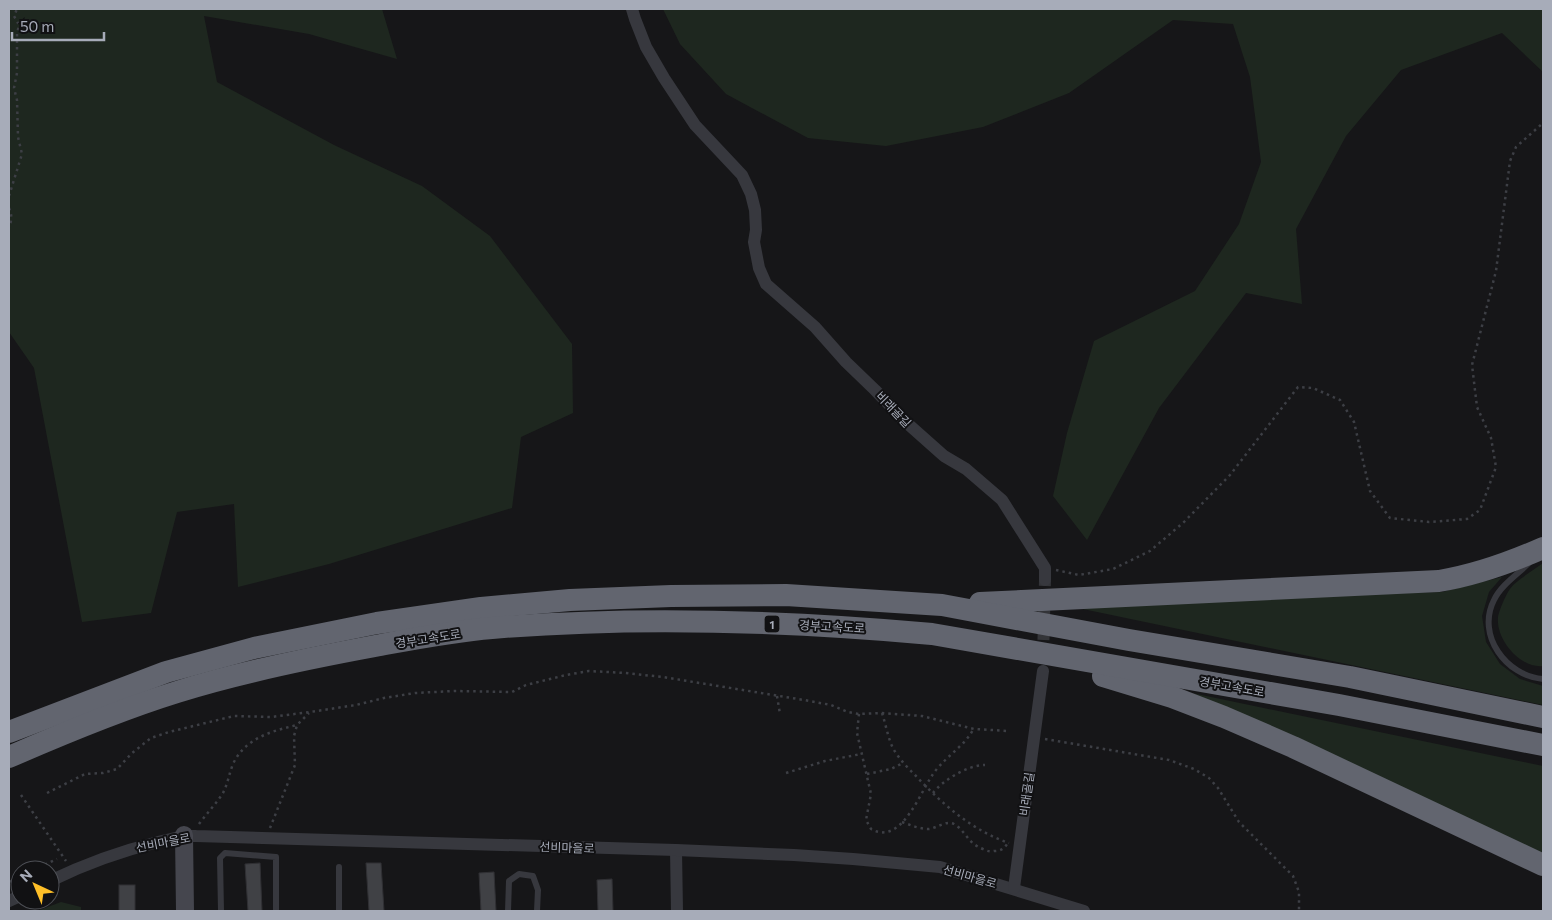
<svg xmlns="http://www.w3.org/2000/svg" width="1552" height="920" font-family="Commissioner,'Noto Sans KR',sans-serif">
  <rect width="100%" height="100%" fill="#161618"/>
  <g fill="#1e271f">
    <path d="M9,9H382L397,59L309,34L204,16L217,82L334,145L422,186L490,236L572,344L573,413L521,437L512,508L329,564L238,587L234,504L177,512L151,613L82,622L34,368L9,332Z"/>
    <path d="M663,9H1543V72L1502,33L1401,70L1346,136L1296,229L1302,304L1246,293L1159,408L1087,540L1053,496L1067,433L1094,341L1195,291L1239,224L1261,162L1250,77L1233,24L1173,20L1069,93L983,127L886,146L808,138L726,94L680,44Z"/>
    <path d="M1543,563V666C1521,669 1496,640 1498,618C1498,613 1506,594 1510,589C1514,582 1535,569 1543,563Z"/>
    <path d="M1502,577L1489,592L1482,616L1486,642L1500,664L1520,679L1543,686V705L1078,608L1079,603L1442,592Z"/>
    <path d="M1192,693L1543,766V855Z"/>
    <path d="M61,902L81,907V911H37Z"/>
  </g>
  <g fill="#404145" stroke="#303034">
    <path d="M260,863L262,911H248L245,864Z"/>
    <path d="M366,863H381L384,911H369Z"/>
    <path d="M494,872L496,911H481L479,873Z"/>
    <path d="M612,879L613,911H598L597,880Z"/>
    <rect x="119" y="885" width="16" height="26"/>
  </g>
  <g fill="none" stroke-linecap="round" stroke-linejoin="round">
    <path stroke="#333438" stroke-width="12" stroke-dasharray="12 6" stroke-linecap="butt" d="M1043,658L1045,580"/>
    <g stroke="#3d3f45" stroke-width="2.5" stroke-dasharray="2.5 4" stroke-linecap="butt">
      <path d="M9,196L22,154L18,137L17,100L14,88L17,73V34L19,25L14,16L17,9"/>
      <path d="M9,208C12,214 12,221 9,227"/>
      <path d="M1056,570L1079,575L1113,569L1150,551L1184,522L1230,475L1298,387L1313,388L1340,400L1354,422L1370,491L1390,518L1429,522L1467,519L1480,510L1496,467L1491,438L1477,407L1472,365L1496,271L1510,161L1516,147L1543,123"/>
      <path d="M777,696L780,714"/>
      <path d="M882,713C886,725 888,739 894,750C900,760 908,768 916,776C942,804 973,831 1009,843"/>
      <path d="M859,714L857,733L871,794L866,820L871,829C903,847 921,788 936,770C948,755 964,746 973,730"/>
      <path d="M1045,739L1169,760L1194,769L1209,778L1218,788L1239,822L1293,876L1299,892V911"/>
      <path d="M786,773L825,761L861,754"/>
      <path d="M867,774L891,769L903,763"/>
      <path d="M47,793L85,774L103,773L117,769L132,753L151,738L169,732L234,716L271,717L310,712L356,705L384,698L415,693L454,691L512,692L526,685L566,675L589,671L625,673L663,677L804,700L831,705L848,712L859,714L882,713L922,716L974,729L1008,731"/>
      <path d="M933,793C943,780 968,765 985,765"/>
      <path d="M21,795L66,861"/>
      <path d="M902,822C911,825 919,829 929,829C937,828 946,820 954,824C966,831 967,843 983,849C987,851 990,852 994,851C1000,851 1004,849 1007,844"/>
      <path d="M199,824C207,813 216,804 223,793C228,783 229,774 233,764C245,738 272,731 297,725"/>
      <path d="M270,828L295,765L294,736L297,725L309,713"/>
      <path d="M33,870L57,859"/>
      <path d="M9,882L20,876"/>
    </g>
    <g stroke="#37383e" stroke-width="6">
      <path d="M1529,563C1518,574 1501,585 1494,600C1476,635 1506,676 1543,679"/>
      <path d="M339,867V911"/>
      <path d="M221,911L220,858L225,853L276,857V911"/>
      <path d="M508,911L509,881L519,874L533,876L538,890L537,911"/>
    </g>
    <g stroke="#37383e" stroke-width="12">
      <path d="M632,9L635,19L646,47L664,78L695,125L742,175L751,194L755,210L756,230L754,242L759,268L766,284L815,327L846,362L875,390L908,424L944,456L966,469L1002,500L1045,568V580"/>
      <path d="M676,850L677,911"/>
      <path d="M50,881C85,864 121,851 158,842C171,839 183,835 196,836L676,850L794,855L853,859L940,867L1084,911"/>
      <path d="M1014,888L1043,671"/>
      <path d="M9,901L20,896"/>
    </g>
    <path stroke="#45464e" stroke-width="18" d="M184,835L185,911"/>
    <g stroke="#62656f" stroke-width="22">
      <path d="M980,603L1439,581C1476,575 1509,563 1543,548"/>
      <path d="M1103,676L1172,697L1224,717L1293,747L1543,865"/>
      <path d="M9,732L166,672L254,648L377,623L481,608L570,600L671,596L786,595L942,605L1129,640L1350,677L1543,717"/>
      <path d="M9,757C64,733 119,710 177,692C240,672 310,658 375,646C413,639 453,631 492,628C636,616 788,621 932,634L1339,705L1543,745"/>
    </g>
  </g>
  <g text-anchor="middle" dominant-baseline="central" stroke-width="4" stroke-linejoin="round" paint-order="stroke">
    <rect fill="#111113" stroke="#7a7e87" stroke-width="1" x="764.5" y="615.5" width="15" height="17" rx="4"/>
    <g font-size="11" font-weight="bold" fill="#a7acb9">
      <text x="772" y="624">1</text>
    </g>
    <g font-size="12" fill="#a7acb9" stroke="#111113">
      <text transform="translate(894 409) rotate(46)">비래골길</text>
      <text transform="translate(832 626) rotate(3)">경부고속도로</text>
      <text transform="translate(428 638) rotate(-9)">경부고속도로</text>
      <text transform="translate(1232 686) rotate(10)">경부고속도로</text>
      <text transform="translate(1026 794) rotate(-82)">비래골길</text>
      <text transform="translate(163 842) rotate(-11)">선비마을로</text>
      <text transform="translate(567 847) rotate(2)">선비마을로</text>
      <text transform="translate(970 876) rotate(16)">선비마을로</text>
    </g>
  </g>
  <rect width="1552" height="920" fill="none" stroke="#a7acb9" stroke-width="20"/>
  <g transform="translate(35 885) rotate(316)"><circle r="24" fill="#111113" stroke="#4d4f55"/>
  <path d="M0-4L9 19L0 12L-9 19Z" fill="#febf28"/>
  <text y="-8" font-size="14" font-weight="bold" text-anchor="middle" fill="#a7acb9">N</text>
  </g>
  <path d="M12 32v8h92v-8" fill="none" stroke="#a7acb9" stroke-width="2.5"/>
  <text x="20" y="32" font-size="15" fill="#a7acb9" stroke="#111113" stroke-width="4" paint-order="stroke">50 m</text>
</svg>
